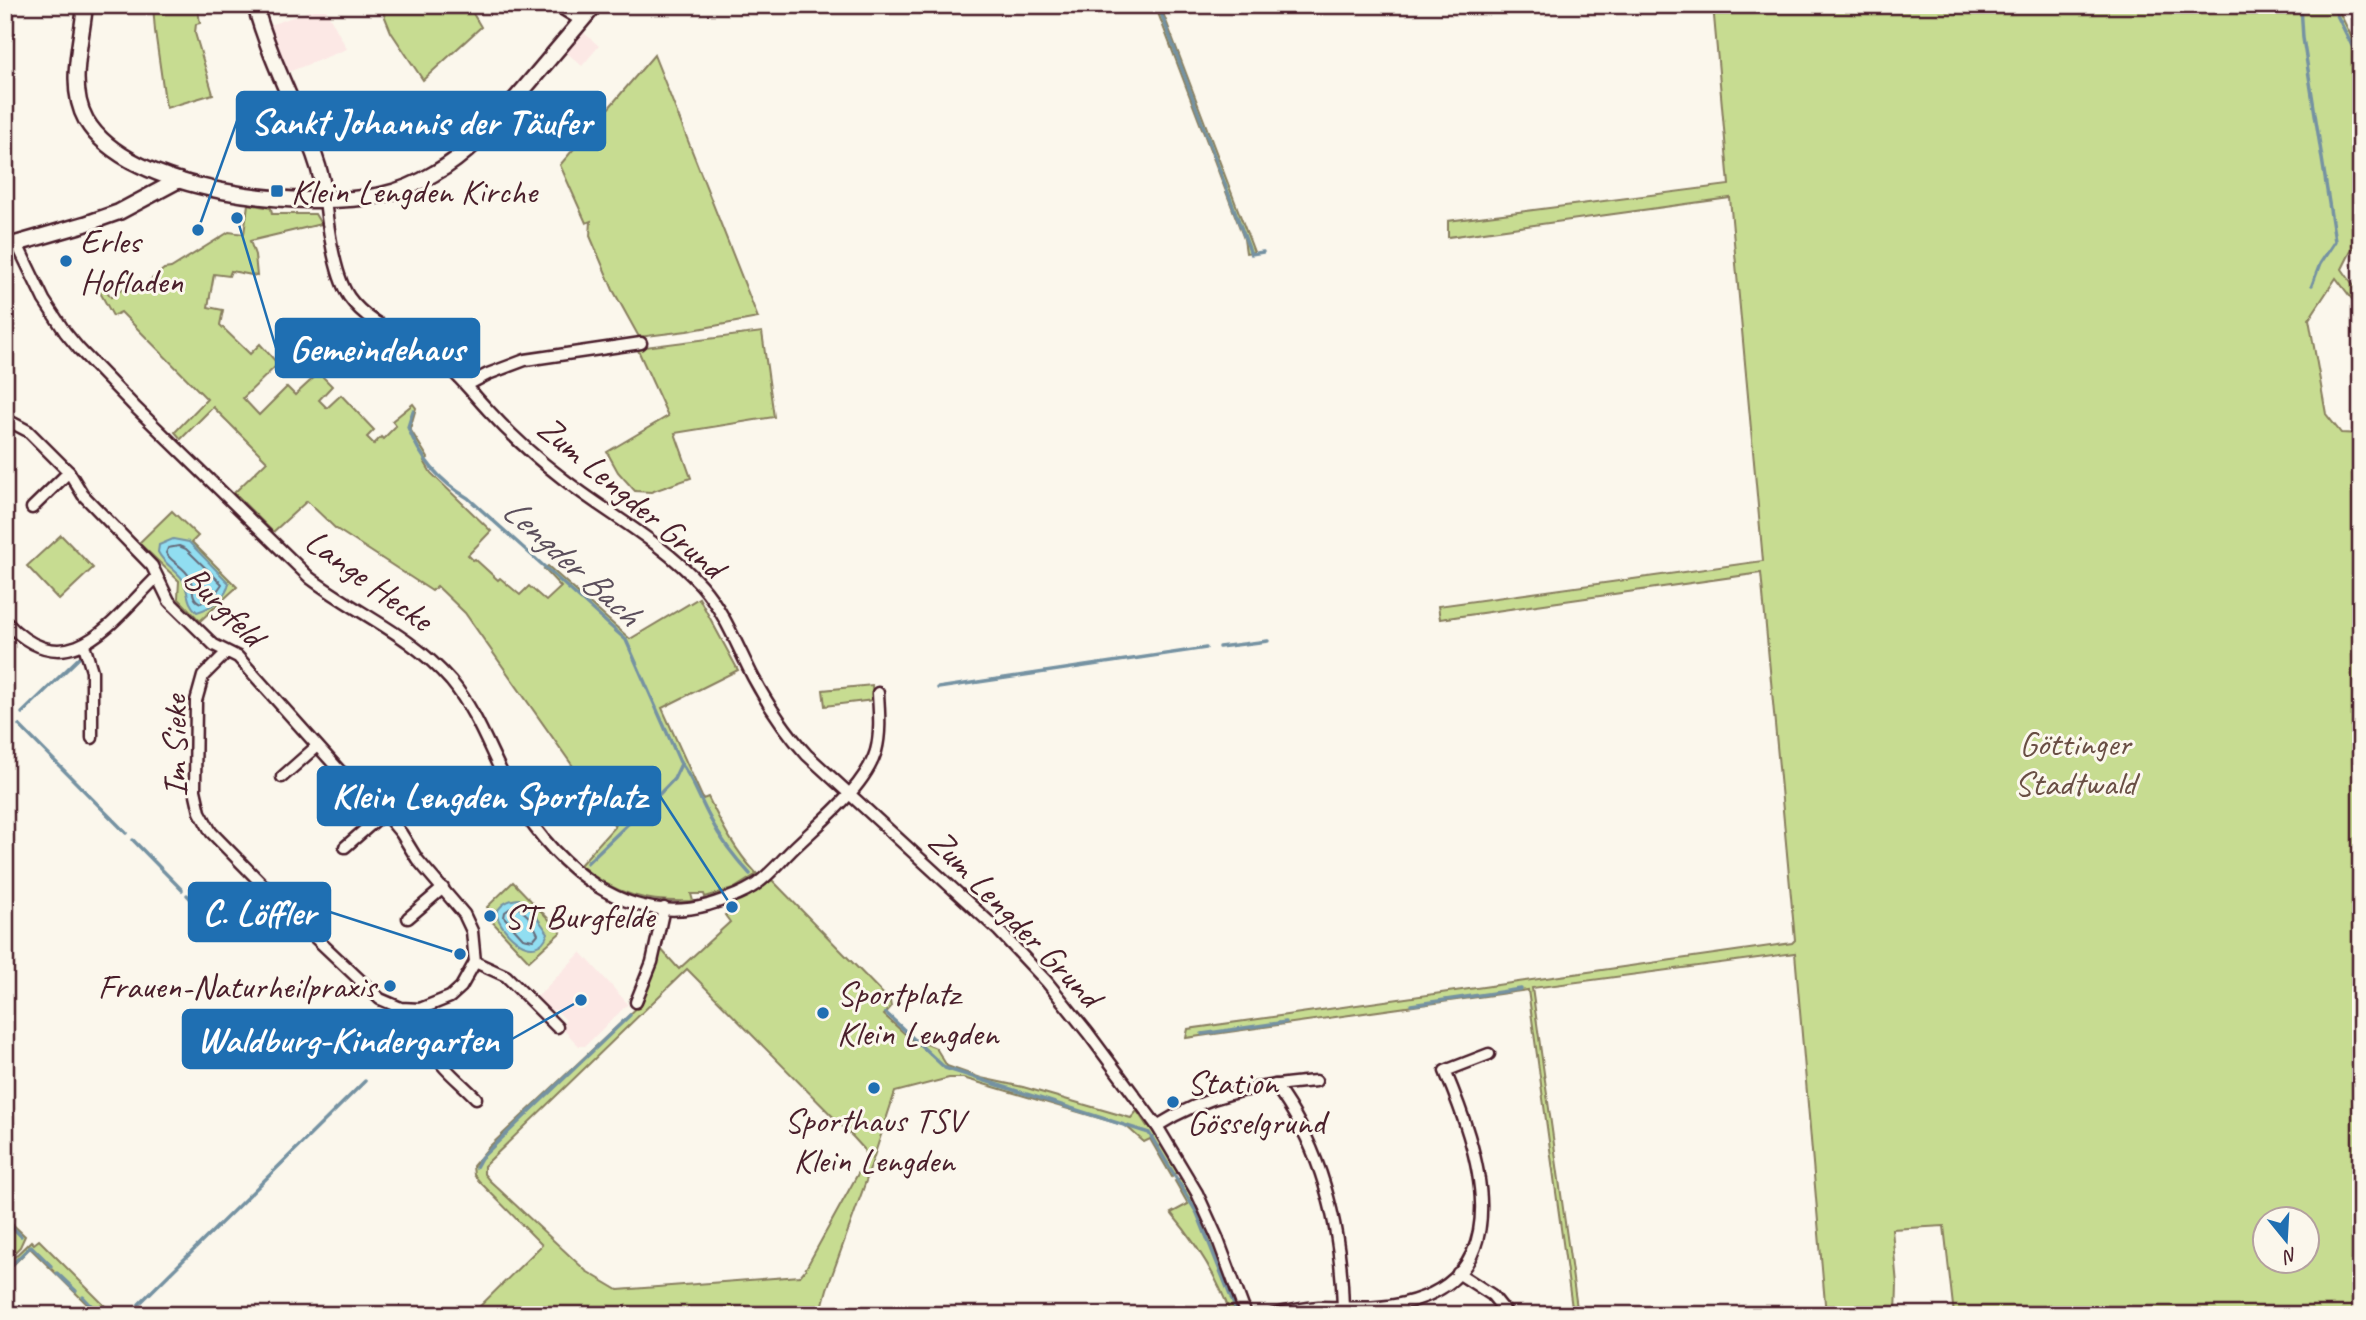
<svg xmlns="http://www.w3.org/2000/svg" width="2366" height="1320" font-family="Caveat,sans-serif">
  <rect width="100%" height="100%" fill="#fbf7ec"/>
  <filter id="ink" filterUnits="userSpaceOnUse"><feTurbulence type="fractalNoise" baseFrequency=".0143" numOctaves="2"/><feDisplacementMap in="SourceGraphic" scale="14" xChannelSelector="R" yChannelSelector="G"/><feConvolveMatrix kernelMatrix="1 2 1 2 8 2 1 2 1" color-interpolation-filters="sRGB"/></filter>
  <g filter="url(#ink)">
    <g fill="#fce8e5">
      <path d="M324,6L347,49L286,73L267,26Z"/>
      <path d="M583,32L599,46L582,66L566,52Z"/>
      <path d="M581,952L628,1004L585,1046H579L560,1026L566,1020L556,1010H547L535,999Z"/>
    </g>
    <g fill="#c7dc91" stroke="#887e5e" stroke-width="2" fill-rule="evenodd">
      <path d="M153,5H192L193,11L198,10L200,23L196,24L195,33L213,94L166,108L155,31Z"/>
      <path d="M380,5H468L481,27L423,80L391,32Z"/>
      <path d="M1155,5H1160L1254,252L1246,253L1244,239Z"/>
      <path d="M1713,5H2336L2361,56V243L2352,249L2342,269L2361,296V311L2336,278L2309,319L2326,414L2341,433L2361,434V1315H1954L1944,1226L1892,1229L1897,1285L1896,1315H1826L1795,953L1532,988L1578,1315H1573L1528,990L1186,1038L1188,1029L1792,943L1795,940L1761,573L1440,619L1438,606L1763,561L1730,198L1448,237V221L1729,185ZM2264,1218H2306V1260H2264Z"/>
      <path d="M654,55L662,75L758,318L687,331L639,337L613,290L590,236L591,221L586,223L560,165Z"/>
      <path d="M248,204L271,208L272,214H315L321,224L250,241L255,255L257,276L231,271L229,276L214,274L208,307L223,310L220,325L250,354L260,344L278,364L243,398L259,415L287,387L295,395L319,373L332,386L319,400L327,408L341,395L374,430L367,437L374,444L381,437L383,439L396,426L392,421L413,404L416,408L410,429L428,458L424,461L431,473L491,531L468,555L473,560L475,559L498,580L500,578L520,595L529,586L546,601L561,587L544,569L548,566L630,639L699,598L738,670L662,708L703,799L708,797C722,825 735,851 757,874L733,889L705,897L704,894H691L693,901C647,903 615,895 580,865L615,826L465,613L437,586L432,591L335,528L307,501L273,532L234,493L267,461L213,407L181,439L175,432L207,399L121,312L113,316L97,287L108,281L112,285L106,290L111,297L130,284L142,287L164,269L171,268L229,232L244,234Z"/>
      <path d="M762,332L774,417L675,433L691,478L651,492L635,491L618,472L607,452L668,416L637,348Z"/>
      <path d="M172,511L198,536L192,542L237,587L200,621L178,598L179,581L139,543Z"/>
      <path d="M61,535L93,568L59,600L27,566Z"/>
      <path d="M872,685L873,700L825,706L823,690Z"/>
      <path d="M772,880L890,1001L891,1007L884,1015L916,1044L924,1043L936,1048L947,1066L981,1078L1023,1087L1131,1118L1137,1111L1147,1126L1150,1125L1179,1171L1172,1177L1150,1139L1144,1142L1126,1126L963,1078H949L895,1092L866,1181L827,1289L820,1315H471L542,1245L479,1181L474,1175L473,1166L489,1147L643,1002L659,947L679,969L730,922L725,915L736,909L733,905L737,899ZM687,969L854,1138L864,1149L866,1159L805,1270L800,1276L618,1290L586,1271L489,1180L484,1174V1166Z"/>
      <path d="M513,882L561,932L529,961L486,915L490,911L487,907Z"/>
      <path d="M1182,1177L1215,1247L1242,1315H1231C1217,1276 1198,1245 1171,1213L1188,1204L1175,1181Z"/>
      <path d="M5,1217L25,1236L20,1247L5,1262Z"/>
      <path d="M39,1240L114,1315H98L30,1248L5,1273V1266L31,1241L34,1244Z"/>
    </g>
    <g fill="#91def1" stroke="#7592a2" stroke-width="2">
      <path d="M173,539L189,542L229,583C227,597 211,608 197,612C186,602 189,594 184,582C179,571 165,566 158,552L159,545Z"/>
      <path d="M519,899L528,905L548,933C536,966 501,933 496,913C502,903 508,900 519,899Z"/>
    </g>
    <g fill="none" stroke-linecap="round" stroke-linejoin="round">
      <g stroke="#666b7a" stroke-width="2">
        <path d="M179,546L186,549L222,584L215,594L201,603C190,599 194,588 190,578C185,567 172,563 166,553L168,548Z"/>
        <path d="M512,907H518L530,918L538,934L533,940L523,938L504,917L505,912Z"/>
      </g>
      <g stroke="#7592a2" stroke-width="3.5">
        <path d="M1158,5L1251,254L1263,252"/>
        <path d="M2301,5L2303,38L2335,241L2320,264L2312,285"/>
        <path d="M2332,5L2361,64"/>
        <path d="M413,411L408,427C420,458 440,482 468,498L626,640L680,762C694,780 700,801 711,820C721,840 735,858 750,874"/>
        <path d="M1219,647L1268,641"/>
        <path d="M938,688L1206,648"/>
        <path d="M22,713L80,657"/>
        <path d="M5,725L11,719L13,720"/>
        <path d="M19,725L126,833"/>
        <path d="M641,813L674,779L681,764"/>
        <path d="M133,840L182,890"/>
        <path d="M587,863L631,821"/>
        <path d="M187,895L219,928"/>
        <path d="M1411,1005L1521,989"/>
        <path d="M886,1013L945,1068L1149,1133L1197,1213L1238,1315"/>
        <path d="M1202,1034L1286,1022"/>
        <path d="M476,1167L481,1158L630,1015"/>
        <path d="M5,1220L21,1236"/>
        <path d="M5,1271L31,1246L51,1266"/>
        <path d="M57,1273L76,1291"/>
        <path d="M83,1297L100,1315"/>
        <path d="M139,1304L365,1081"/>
      </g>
      <defs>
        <g id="street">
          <path d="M556,5L582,21"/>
          <path d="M5,27L9,5"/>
          <path d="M325,200C328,227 334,275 349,297C370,327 412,339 440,360C459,375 472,393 488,410C510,434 536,458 562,478C608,514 661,541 701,585C724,611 737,646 753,677C768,705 785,731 807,755L999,931L1047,982L1088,1033L1157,1126L1197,1193L1217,1237L1246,1315"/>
          <path d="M17,244L44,300L65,332L79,349L135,407L310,578C359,615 409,633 451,681C481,717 493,762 517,801C557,867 626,927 708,905C723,900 738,896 752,887C767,878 779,863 791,851C818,824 865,788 876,751C881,732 879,712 878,693"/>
          <path d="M467,385L488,374L525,360L641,343"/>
          <path d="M5,419L28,431L69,472L83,495L152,566L169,601L214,645L238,657L340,771L365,790L401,833L417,859L464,914L472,931L475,962L461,987L450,997L420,1009L401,1008L380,999L304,927L211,832L200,812L195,790L196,701L203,676L227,652"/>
          <path d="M32,508L69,472"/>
          <path d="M5,621C68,689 111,622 157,577"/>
          <path d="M84,645L92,671V738"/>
          <path d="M282,777L317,746"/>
          <path d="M345,847L384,813"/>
          <path d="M408,918L443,888"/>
          <path d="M475,962L506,976L557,1027"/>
          <path d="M636,1002L652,962L664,908"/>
          <path d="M420,1009C426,1058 443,1065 476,1098"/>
          <path d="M1275,1085C1323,1150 1341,1228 1343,1307"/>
          <path d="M1157,1126C1209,1093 1255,1086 1316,1081"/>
          <path d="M1458,1273L1492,1295L1508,1315"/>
          <path d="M1272,1315C1288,1311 1303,1308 1319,1307C1348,1307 1376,1310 1404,1303C1523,1276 1477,1147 1445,1071L1489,1054"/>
        </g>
        <g id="secondary">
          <path d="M85,5C82,42 67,86 86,120C129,194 306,210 381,195C400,191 419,183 435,173C471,153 496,121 523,90C547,62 571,33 595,5"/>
          <path d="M255,5C265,42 281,77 296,112C309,140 322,169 325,200"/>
          <path d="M5,247L85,224L119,212L179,180"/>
        </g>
      </defs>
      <use href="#street" stroke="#4a1f2b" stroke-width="15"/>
      <use href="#secondary" stroke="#4a1f2b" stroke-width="19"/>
      <use href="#street" stroke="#fbf7ec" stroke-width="10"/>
      <use href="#secondary" stroke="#fbf7ec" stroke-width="14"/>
    </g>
  </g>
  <g fill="#1f6fb2" stroke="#fbf7ec" stroke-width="2.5">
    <rect x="270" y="184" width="14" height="14" rx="3.5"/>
    <circle cx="66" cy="261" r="7"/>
    <circle cx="490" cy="916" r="7"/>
    <circle cx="390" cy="986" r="7"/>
    <circle cx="823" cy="1013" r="7"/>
    <circle cx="874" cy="1088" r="7"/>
    <circle cx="1173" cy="1102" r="7"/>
  </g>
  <g text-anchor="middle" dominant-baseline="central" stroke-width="6" stroke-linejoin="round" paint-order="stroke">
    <g font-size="35" fill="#4a1f2b" stroke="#fbf7ec" text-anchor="start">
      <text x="291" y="191">Klein Lengden Kirche</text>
      <text x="80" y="241">Erles<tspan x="80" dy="40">Hofladen</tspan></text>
      <text x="504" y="916">ST Burgfelde</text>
      <text x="376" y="986" text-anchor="end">Frauen-Naturheilpraxis</text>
      <text x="837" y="993">Sportplatz<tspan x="837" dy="40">Klein Lengden</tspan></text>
      <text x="1187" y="1082">Station<tspan x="1187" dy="40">Gösselgrund</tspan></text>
      <text x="874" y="1120" text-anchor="middle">Sporthaus TSV<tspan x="874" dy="40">Klein Lengden</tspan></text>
    </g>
    <g font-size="35" fill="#4a1f2b" stroke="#fbf7ec">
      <text transform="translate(631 497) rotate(40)">Zum Lengder Grund</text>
      <text transform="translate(369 580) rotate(36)">Lange Hecke</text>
      <text transform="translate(224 606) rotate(45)">Burgfeld</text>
      <text transform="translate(174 746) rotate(-90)">Im Sieke</text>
      <text transform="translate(1015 918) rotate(46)">Zum Lengder Grund</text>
    </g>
    <g font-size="35" fill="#694e44" stroke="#fbf7ec">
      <text x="2075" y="743">Göttinger<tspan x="2075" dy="40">Stadtwald</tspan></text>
    </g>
    <g font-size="37" font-style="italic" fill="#5c4f5c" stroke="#fbf7ec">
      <text transform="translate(572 561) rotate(42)">Lengder Bach</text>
    </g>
  </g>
  <path fill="none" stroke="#1f6fb2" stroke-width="2.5" d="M198 230L237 121M237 218L276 348M732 907L660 796M460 954L330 912M581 1000L512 1039"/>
  <g fill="#1f6fb2" stroke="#fbf7ec" stroke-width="2.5">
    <circle cx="198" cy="230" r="7"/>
    <circle cx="237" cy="218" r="7"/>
    <circle cx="732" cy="907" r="7"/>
    <circle cx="460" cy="954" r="7"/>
    <circle cx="581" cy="1000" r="7"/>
  </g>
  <g fill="#1f6fb2" stroke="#1f6fb2" stroke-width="2.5">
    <rect x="237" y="92" width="368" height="58" rx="7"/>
    <rect x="276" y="319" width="203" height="58" rx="7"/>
    <rect x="318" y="767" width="342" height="58" rx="7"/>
    <rect x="189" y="883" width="141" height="58" rx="7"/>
    <rect x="183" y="1010" width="329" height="58" rx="7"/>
  </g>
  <g font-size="37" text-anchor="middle" font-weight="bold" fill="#fff">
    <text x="421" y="134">Sankt Johannis der Täufer</text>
    <text x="377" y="361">Gemeindehaus</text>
    <text x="489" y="808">Klein Lengden Sportplatz</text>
    <text x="259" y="925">C. Löffler</text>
    <text x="348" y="1052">Waldburg-Kindergarten</text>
  </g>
  <rect width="2366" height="1320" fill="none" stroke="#fbf7ec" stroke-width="28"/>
  <rect x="14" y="14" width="2338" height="1292" fill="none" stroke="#4a1f2b" stroke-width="2.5" filter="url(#ink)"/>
  <g transform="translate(2286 1240) rotate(162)"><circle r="33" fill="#fbf7ec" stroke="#b4a19f" stroke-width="2"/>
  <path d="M0-5L12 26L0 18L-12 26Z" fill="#1f6fb2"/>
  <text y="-10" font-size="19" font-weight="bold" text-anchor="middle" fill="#4a1f2b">N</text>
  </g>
</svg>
